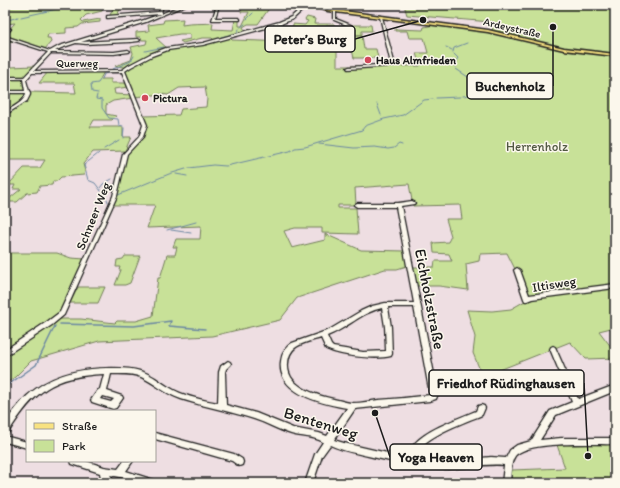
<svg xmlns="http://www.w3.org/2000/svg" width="620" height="488" font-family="Itim,sans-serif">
  <rect width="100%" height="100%" fill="#eedee2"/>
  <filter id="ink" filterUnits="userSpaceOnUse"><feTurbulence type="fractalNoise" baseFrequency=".025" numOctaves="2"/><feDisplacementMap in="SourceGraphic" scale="8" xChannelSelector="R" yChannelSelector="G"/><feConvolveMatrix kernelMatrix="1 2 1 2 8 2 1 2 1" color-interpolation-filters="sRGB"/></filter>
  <g filter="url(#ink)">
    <g fill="#c8e198" stroke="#727e5a">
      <path d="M26,5H105L102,11L86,15L81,20L83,22L100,19V22L82,24L78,27L66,28V33L48,34L47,38H50L51,42L44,50L15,41L5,43V34L15,23L5,24V19L7,17L5,16L10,13H5V8Z"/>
      <path d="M115,5H162L161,7L120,9L117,16L109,17Z"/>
      <path d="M243,5H264L270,7L258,24H248L243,27L246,32L214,40L212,38H202L183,43L180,41L190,39V34H180L156,38L168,49L204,44L229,37L232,40L290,42L293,24L305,25L308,21L305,20L307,17L315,19L314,24H334L336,37H352L351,25H371L372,31H362V35H353H362L364,49H376L378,58H354L352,50L337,49V66H420L416,53H428L424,38H409L407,31H395V29L423,30L424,27L434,25L493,32L491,22L407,15L404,5H615V327L599,331L615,352V358L586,359L570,342L497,371V383L486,385L473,353L475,337L467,310L492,311L511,309L525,301L515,269L507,253L480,254L479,261L466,264L468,290L439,286H415L411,267H434L435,261H452L449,254L434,253L433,243L448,242L451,236L446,219H462L460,205L413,206L409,184L355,188L356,205H338V208H356L358,234L322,233V228H295L284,231L292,248L325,240V234L361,250L405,251L407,266L397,269H385L297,298L280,320L212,336L99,341L31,361L15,377L5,384V253H57L71,258L85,259L60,312L54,319H81L115,323L117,321H136L153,316L158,278H160L167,255H175L177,247H173L176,239H200L201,226L147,228L155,205H113L118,191L127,154L138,142L146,125L143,116L179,115L181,109L206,107L207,99L205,87L179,88L168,95L162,94L135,97L121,70L123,67L115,66L131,60L133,53L131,47L146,44L147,40H142L141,37H136V32L149,31L148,25L163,23L164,20L183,19L182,25C192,23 202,24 213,23L212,29L233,30L235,20H239V26H242L249,12H241Z"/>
      <path d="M34,66C25,77 21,77 27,92L76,93L74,83H39L48,72H104L100,79H111V83H126L128,87L114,89L115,94L132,95L133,98L113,101L106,105V114L116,116L112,120H94L90,127H123V137H131L125,151L93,152L83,164L85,171L84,175L61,177L57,181H53L52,185L40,186L37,192L27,193L17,202H5L21,189H13L15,185H8L24,168H40L45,160H5V115L11,111H5V70L11,67Z"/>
      <path d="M125,256H140L130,283L125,285H115L121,270H119L120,267H116L117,260L123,259Z"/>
      <path d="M78,287H105L98,303H70Z"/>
      <path d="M615,444V483H510L512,470L565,468L557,445Z"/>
    </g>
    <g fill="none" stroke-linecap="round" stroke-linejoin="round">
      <g stroke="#6b87a2" stroke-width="1">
        <path d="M21,17L75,5"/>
        <path d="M247,19L253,13"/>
        <path d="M5,21L18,17"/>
        <path d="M241,27L245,24"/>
        <path d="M221,37L237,33L239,29"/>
        <path d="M446,47L452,50"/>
        <path d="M145,51L164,47"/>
        <path d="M453,52L454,48L467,43"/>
        <path d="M454,54L458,58L456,61V67"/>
        <path d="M113,69L131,61L134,56"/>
        <path d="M456,69L477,83L484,93L463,96"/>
        <path d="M102,79L104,74L108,73"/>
        <path d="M98,93L92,92L91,84L98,83L100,80"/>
        <path d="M97,95L96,99L102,100V108L109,118L118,119L119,125L123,126"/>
        <path d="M436,98L460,97"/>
        <path d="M377,104L381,115"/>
        <path d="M123,138L124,128"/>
        <path d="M319,144L354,148L375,147L388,149L394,148L399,144L402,145"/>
        <path d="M104,149L119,140"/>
        <path d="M99,153L84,165L88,180L95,183L101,191"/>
        <path d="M176,174L187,176"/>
        <path d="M100,188L103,184L112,179"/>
        <path d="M118,195L169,174L189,168L213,165L226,166L290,151L295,148L305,147L362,130L365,126L384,119L403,115L424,100L433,99"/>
        <path d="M107,199L108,202"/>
        <path d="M167,230L196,222"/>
        <path d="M171,230L191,233"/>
      </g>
      <g stroke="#6b87a2" stroke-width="1.5">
        <path d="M60,324L134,326L171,321L169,326L205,329"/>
        <path d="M5,387L36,365L55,326"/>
      </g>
      <defs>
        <g id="minor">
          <path d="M161,5H163L161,14L182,5H186L146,22L81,42L138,39L140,40L139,41L131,42L86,44L76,43L61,48L55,51L114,52L128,50L130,51L129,52L114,54L51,53L34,71L122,70L129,65L150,54L166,48L203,43L279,22L291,17L305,5H308L293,19L281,24L203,45L168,50L152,56L131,67L125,71L147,125L143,137L127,154L117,196L64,315L52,325L5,356V350L48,321L60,312L113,196L123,154L139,137L143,125L122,72L32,73L26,80L29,91L30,92V95L27,101L5,115V112C12,107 25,102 26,93H5V91H25L23,79H5V77H24L48,52L5,38V36L50,51L59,46L144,20L161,14L108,18H107V16L159,12Z"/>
          <path d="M217,5H249L248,6H219L215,18H239L240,19V20H212Z"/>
          <path d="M334,10L336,11V19L351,25L352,37L349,36V26L334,20Z"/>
          <path d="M381,16L382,17L395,65L393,66L348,69L347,68L349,67L391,64L380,17Z"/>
          <path d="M8,28L11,29L5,35V32Z"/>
          <path d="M412,201L414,202L415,203L414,204L401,206L438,394L436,399L430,401L355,409L334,440L344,443L409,458C410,453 412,447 415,443C428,429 459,418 476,411L478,406L481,405L484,406L485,408L482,415C466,422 428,435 419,450C418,453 417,456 417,459L448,461L491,457L506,458L510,450L517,445L531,441L550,411L572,402L550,349L551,347L553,346L555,347L556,349L578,399L615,385V391L556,415L540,440L561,438H615V444C594,445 529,440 515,456C510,463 511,475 510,483H502L504,465C485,463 466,468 446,469C420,469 394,462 368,456C355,453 342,451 330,445L322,456L313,483H305L315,454L323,442C313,436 301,437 291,434C278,430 267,423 254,419C230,411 205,407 181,399C165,394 155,383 141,377C132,373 121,374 111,374L107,391L122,396L123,398L116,408L113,409L92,402L91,400L98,390L100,389L104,374C53,376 34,391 8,433L5,434C5,432 4,428 5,425C7,418 21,402 27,396C51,374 81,368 112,368C121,368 131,368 140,371C153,374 162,384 174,390C187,397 204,400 218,403L219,372L221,366L228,361L230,362L231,364L226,369L225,372L226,405L256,413L293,428L319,433L327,436L347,408C324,404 276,394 281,361C282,354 285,347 292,343L329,330L361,311L372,306L385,303H414L396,207H357L354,205L357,203H398ZM388,307H414L430,395C413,397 395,399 378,400C370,401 361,403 353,403C348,403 343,401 338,400C320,396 286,388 288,364C289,344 305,343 321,338L326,349C340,356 376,360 391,356L392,354L391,327ZM382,308L385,327L386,351L363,352L333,347L331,345L327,336C346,329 362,312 382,308ZM102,396H103L114,399L111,402L100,399Z"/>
          <path d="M517,268L520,270L529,295L615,284V288L532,299L527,301H525L524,299L514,270Z"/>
          <path d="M155,433L234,454L242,459L243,462L242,465L239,466L232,461L155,439Z"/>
          <path d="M5,436L27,442V448L5,442Z"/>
          <path d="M71,461H86L104,467L118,469L124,461H133L126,471L154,480L155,483H139L120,477L110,475L115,483H106L101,478L100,473L72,464Z"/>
        </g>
        <path id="major" d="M308,5H314L328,9L488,30L564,48L615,54V56L564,50L488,32L328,11Z"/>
      </defs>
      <use href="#minor" stroke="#1c1c1c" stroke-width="2.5"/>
      <use href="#major" stroke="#1c1c1c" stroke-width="3"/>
      <use href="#minor" fill="#fbf7ec" fill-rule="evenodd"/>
      <use href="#major" fill="#f8e281" fill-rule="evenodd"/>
    </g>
  </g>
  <g fill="#d1495b" stroke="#fbf7ec" stroke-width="1.5">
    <circle cx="368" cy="60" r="4"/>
    <circle cx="145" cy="98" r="4"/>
  </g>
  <g text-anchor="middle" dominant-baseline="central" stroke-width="3" stroke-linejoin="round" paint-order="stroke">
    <g font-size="11" fill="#1c1c1c" stroke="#fbf7ec">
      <text transform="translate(512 28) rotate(13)">Ardeystraße</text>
      <text x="77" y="63">Querweg</text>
    </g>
    <g font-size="11" font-weight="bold" fill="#1c1c1c" stroke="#fbf7ec" text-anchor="start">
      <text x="376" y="60">Haus Almfrieden</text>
      <text x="153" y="98">Pictura</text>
    </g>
    <g font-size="13" fill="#505741" stroke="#fbf7ec">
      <text x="537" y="146">Herrenholz</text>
    </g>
    <g font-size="13" fill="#1c1c1c" stroke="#fbf7ec">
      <text transform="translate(93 216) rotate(-68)">Schneer Weg</text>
      <text transform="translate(554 284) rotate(-9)">Iltisweg</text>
    </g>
    <g font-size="16" fill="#1c1c1c" stroke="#fbf7ec">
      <text transform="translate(430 299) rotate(79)">Eichholzstraße</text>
      <text transform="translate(321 423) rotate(17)">Bentenweg</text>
    </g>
  </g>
  <path fill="none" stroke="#1c1c1c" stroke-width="1.5" d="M423 20L355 39M553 27L553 86M588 456L584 383M375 413L390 457"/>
  <g fill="#1c1c1c" stroke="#fbf7ec" stroke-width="1.5">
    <circle cx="423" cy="20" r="4"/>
    <circle cx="553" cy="27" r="4"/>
    <circle cx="588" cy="456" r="4"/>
    <circle cx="375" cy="413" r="4"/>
  </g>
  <g fill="#fbf7ec" stroke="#1c1c1c" stroke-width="1.5">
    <rect x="265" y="26" width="90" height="26" rx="4"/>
    <rect x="467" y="73" width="86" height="26" rx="4"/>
    <rect x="429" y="370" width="155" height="26" rx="4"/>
    <rect x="390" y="444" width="92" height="26" rx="4"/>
  </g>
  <g font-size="14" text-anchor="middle" font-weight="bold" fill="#1c1c1c">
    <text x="310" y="44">Peter’s Burg</text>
    <text x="510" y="91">Buchenholz</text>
    <text x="506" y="388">Friedhof Rüdinghausen</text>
    <text x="436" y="462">Yoga Heaven</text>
  </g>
  <rect width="620" height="488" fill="none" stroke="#fbf7ec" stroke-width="20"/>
  <rect x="10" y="10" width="600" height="468" fill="none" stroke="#1c1c1c" stroke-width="1.5" filter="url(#ink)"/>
  <rect x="26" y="410" width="130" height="52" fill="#fbf7ec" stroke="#a29f99"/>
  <rect x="34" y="423" width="20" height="6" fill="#f8e281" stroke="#a29f99"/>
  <text x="62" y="430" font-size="12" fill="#1c1c1c">Straße</text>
  <rect x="34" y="440" width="20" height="12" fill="#c8e198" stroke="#a29f99"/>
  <text x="62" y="450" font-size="12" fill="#1c1c1c">Park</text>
</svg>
